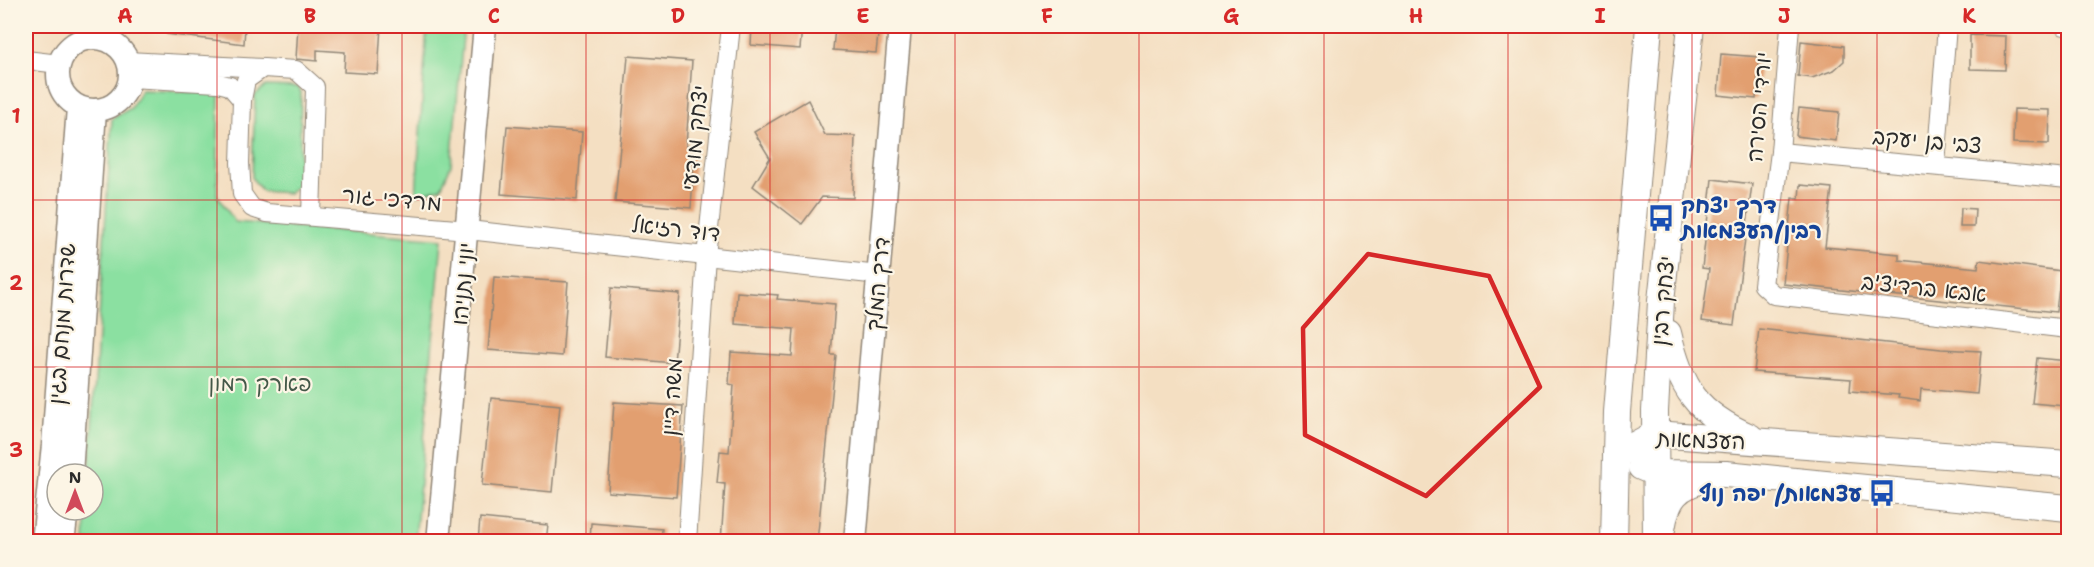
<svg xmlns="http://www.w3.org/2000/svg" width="2094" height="567" font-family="'Shantell Sans','Playpen Sans Hebrew',sans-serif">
  <rect width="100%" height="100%" fill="#fcf5e5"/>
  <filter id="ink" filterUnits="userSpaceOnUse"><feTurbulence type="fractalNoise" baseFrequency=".0167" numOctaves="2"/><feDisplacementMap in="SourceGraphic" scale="12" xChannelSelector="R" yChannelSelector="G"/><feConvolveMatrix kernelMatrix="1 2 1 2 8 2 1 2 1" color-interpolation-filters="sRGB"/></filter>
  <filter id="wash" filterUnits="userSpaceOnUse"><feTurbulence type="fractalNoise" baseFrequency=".008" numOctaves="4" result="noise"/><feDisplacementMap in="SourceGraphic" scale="24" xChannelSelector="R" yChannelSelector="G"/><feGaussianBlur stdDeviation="1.35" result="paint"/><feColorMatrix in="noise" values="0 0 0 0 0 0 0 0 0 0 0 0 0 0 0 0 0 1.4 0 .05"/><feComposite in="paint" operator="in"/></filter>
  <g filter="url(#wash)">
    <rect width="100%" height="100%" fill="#f4dfc2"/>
    <g fill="#8be0a1" stroke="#5b8666" stroke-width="1.5">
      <path d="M427,26H464L451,165L441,188L416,195Z"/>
      <path d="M266,86L298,87L301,92L299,184L289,193L262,191L252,178L255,95Z"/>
      <path d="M141,90L219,93L217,195L235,222L442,239L415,541H85L87,510H93V474H89L112,119L131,108Z"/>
    </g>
    <g id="blocks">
      <g fill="#e29f70">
        <path d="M168,26H245L244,44L167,34Z"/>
        <path d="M298,26H381L378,74L344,72L345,52L317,50V61L296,59Z"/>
        <path d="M752,26H802L800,49L751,45Z"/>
        <path d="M835,26H879L876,53L833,50Z"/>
        <path d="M1970,35L2006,36L2005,70L1970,69Z"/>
        <path d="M1801,41L1844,46V61L1834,70L1812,78L1798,76Z"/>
        <path d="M1721,54L1760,57L1756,99L1718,95Z"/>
        <path d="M628,56L692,61L686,146L695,147L691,208L615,202Z"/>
        <path d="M808,100L825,135L855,136L853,198L822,197L802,224L753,186L770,158L754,132Z"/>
        <path d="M1799,108L1839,112L1836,141L1796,136Z"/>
        <path d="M2014,109L2050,110L2049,144L2013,143Z"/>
        <path d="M507,126L582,132L577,200L501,194Z"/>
        <path d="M1712,179L1752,184L1734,325L1702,321L1709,269L1702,268Z"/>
        <path d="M1800,185L1832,188L1825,247L1899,254V260L1978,268L1979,260L2061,271L2056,312L1783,284L1792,198L1799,199Z"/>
        <path d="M1961,208L1975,209L1974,227H1960Z"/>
        <path d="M494,277L568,282L562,356L488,350Z"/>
        <path d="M611,288L680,294L674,363L605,357Z"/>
        <path d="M737,292L778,295L777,299L835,304L831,355H836L817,542H721L725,484L717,483L720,451L729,452L734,385L729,384L731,352L792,356L794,329L735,324Z"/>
        <path d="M1759,329L1941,349L1981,351L1977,394L1921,389L1920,401L1898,398L1899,395L1850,391L1851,379L1754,372Z"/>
        <path d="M2037,358L2068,361L2065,406L2032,403Z"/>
        <path d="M491,398L560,405L552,492L482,485Z"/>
        <path d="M614,402L683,406L676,497L608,492Z"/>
        <path d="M480,518L548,525L546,542H478Z"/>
        <path d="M591,523L662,529L661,542H590Z"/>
      </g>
    </g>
  </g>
  <g filter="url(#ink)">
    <use href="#blocks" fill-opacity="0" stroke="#908576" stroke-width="1.5"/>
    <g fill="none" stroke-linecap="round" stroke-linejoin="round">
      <defs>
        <g id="minor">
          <path d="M1790,26L1780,152L1763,285L1774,295L2068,329"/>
          <path d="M2064,26H2068"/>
          <path d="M26,60L59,64"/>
          <path d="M127,61L263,68"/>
          <path d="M130,78L218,83L230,86L242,100"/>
          <path d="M1780,152L2068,179"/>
          <path d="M1936,165L1947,26"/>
          <path d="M311,216L315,87L296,70L263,68L246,80L242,100L240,163L242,194L252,208L267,213L468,230L879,275"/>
          <path d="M687,542L706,256L731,26"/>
        </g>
        <g id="tertiary">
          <circle cx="94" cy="74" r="36"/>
          <path d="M71,474L95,110"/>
          <path d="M43,542L53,445L78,107"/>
          <path d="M63,542L67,510"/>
          <path d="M438,542L485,26"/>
          <path d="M855,542L900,26"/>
        </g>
        <g id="secondary">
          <path d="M1668,333C1681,389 1696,413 1750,437"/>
          <path d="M1616,455L1655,434L2068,464"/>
          <path d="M1641,467L1655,473L1726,474L2068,508"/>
          <path d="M1662,529C1667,497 1677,486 1709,478"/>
          <path d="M1614,542L1617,412L1649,26"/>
          <path d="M1656,542L1655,411L1661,301L1691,26"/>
        </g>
      </defs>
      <use href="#minor" stroke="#908576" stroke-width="20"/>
      <use href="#tertiary" stroke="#908576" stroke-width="25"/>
      <use href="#secondary" stroke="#908576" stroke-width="28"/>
      <use href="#minor" stroke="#fff" stroke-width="18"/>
      <use href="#tertiary" stroke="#fff" stroke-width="22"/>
      <use href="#secondary" stroke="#fff" stroke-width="26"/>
    </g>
  </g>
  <path fill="none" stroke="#d62828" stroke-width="4.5" stroke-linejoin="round" d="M1368,254L1489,276L1540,387L1426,496L1305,435L1303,328Z"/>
  <path fill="none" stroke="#d62828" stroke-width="1.5" stroke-opacity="0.55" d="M217,26V542M402,26V542M586,26V542M770,26V542M955,26V542M1139,26V542M1324,26V542M1508,26V542M1692,26V542M1877,26V542M26,200H2068M26,367H2068"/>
  <defs>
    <symbol id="bus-bare" viewBox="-9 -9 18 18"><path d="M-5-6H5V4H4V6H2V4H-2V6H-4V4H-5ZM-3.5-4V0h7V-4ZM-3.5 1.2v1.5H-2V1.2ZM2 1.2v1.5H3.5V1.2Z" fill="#1a4fb4" stroke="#fcf5e5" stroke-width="2.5" paint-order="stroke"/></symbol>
  </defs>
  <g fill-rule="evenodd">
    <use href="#bus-bare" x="1642" y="199" width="38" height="38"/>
    <use href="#bus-bare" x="1863" y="474" width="38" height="38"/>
  </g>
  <g text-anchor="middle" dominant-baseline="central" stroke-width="4.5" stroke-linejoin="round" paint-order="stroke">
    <g font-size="22" fill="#2b2b2b" stroke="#fcf5e5">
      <text transform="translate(1759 107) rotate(-85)">יורדי הסירה</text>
      <text transform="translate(695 138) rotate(-84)">יצחק מודעי</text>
      <text transform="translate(1927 141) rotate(5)">צבי בן יעקב</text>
      <text transform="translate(392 199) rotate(5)">מרדכי גור</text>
      <text transform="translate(676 229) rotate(6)">דוד רזיאל</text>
      <text transform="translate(463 284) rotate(-85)">יוני נתניהו</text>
      <text transform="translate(878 284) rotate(-85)">דרך המלך</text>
      <text transform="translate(1924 288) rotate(6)">אבא ברדיצ'ב</text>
      <text transform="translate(1663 301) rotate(-85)">יצחק רבין</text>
      <text transform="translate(62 324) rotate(-86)">שדרות מנחם בגין</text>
      <text transform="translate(672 397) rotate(-86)">משה דיין</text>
      <text transform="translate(1701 440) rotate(2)">העצמאות</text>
    </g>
    <g font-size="22" font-weight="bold" fill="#164399" stroke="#fcf5e5" text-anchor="start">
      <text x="1681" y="205">דרך יצחק<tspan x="1681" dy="25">רבין/העצמאות</tspan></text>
      <text x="1862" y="493" text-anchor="end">עצמאות/ יפה נוף</text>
    </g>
    <g font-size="22" fill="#435848" stroke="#fcf5e5">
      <text x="260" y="383">פארק רמון</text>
    </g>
  </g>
  <rect width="2094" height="567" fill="none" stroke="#fcf5e5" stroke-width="66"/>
  <g transform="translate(75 492)"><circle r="28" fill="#fcf5e5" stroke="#a8a49b" stroke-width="1.5"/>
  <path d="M0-4.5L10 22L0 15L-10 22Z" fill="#d1495b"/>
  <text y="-9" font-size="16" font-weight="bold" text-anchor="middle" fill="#2b2b2b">N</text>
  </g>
  <rect x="33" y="33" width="2028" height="501" fill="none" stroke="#d62828" stroke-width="2"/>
  <g font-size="20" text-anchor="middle" font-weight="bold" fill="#d62828">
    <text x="125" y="23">A</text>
    <text x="310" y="23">B</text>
    <text x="494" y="23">C</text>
    <text x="678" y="23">D</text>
    <text x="863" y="23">E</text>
    <text x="1047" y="23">F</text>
    <text x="1231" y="23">G</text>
    <text x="1416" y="23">H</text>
    <text x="1600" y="23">I</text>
    <text x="1784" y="23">J</text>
    <text x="1969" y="23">K</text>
    <text x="16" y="123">1</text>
    <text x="16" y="290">2</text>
    <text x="16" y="457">3</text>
  </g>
</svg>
